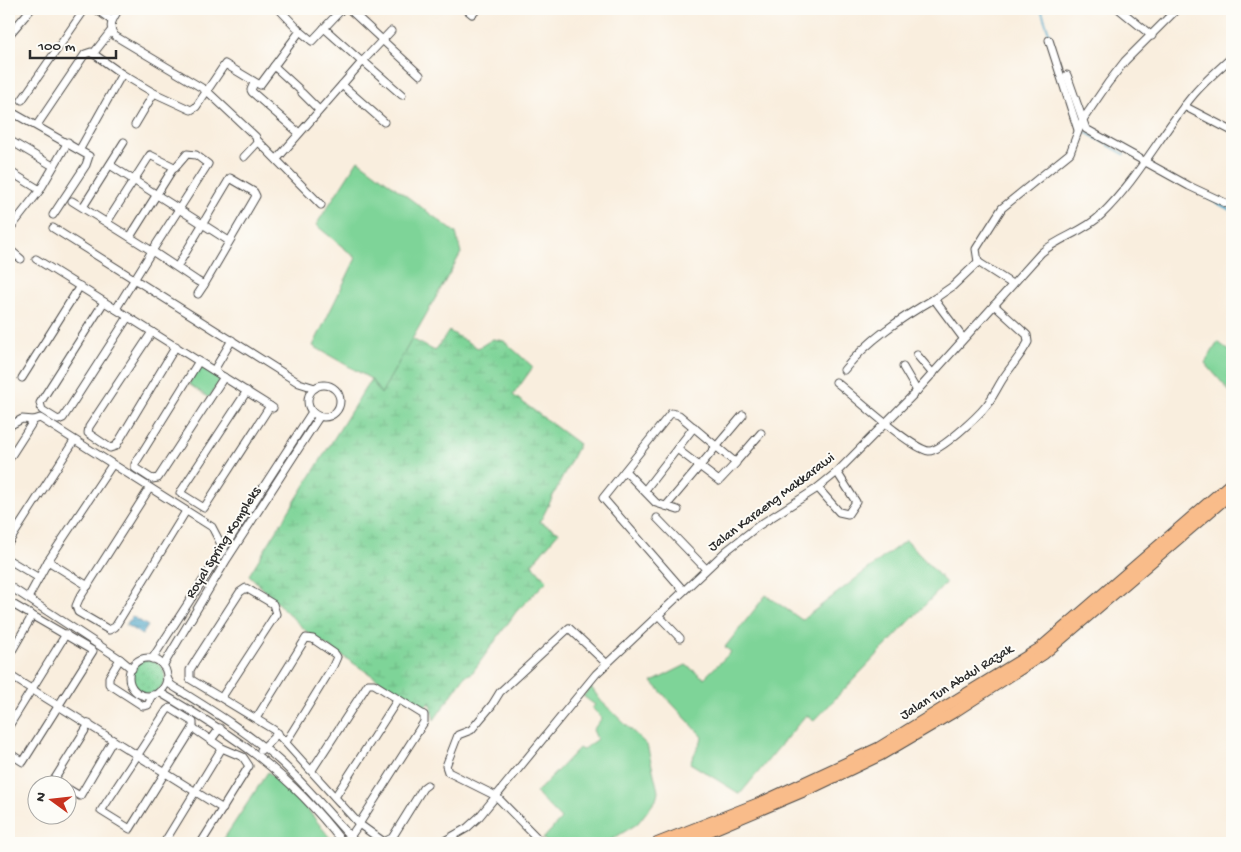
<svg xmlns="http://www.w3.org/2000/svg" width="1241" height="852" font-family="'Gochi Hand',sans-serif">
  <defs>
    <pattern id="wetland-marsh" width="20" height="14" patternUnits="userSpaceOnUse" patternTransform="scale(1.25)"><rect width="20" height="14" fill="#7ed498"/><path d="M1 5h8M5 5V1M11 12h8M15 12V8" fill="none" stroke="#6db683"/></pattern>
    <pattern id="park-dots" width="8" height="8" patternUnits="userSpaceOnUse" patternTransform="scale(1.25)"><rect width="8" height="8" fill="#7ed498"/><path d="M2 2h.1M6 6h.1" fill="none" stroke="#6db683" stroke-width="1.8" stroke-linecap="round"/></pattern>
    <pattern id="water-rules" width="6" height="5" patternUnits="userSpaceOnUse" patternTransform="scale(1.25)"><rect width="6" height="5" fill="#4ba6c9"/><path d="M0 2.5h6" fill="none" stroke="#3f87a3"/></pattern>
  </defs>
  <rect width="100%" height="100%" fill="#fdfcf7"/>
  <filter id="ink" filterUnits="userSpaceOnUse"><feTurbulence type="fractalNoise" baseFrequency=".02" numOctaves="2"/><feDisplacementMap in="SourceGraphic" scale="10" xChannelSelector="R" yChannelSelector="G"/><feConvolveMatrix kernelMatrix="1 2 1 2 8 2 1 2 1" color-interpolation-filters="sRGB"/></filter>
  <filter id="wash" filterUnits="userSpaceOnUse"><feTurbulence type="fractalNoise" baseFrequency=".0096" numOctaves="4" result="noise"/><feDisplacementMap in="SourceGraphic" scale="20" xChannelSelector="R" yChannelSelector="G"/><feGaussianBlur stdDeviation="1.12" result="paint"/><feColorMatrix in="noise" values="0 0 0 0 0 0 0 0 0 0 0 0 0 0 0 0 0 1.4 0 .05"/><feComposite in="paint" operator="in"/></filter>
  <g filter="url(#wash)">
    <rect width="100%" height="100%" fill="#f9eede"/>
    <g fill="#7ed498" stroke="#548062">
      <path d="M358,160L456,233L461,253L381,394L371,379L313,346L356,258L316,225Z"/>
      <path d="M1218,342L1232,353V394L1205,363Z"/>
      <path d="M200,365L221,379L209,398L189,384Z"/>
      <path d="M906,540L946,583L814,721L806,715L740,794L690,763L703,737L652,682L686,665L704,678L731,652L725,647L766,595L802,620Z"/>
      <path d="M591,687L601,701L647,745L658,791L656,800L637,824L606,843H549L543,839L561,819L536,793L579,748L582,750L597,739L593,730L602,718L592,708L595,705L583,696Z"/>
      <path d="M268,772L293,791L334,843H221Z"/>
    </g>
    <path fill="url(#wetland-marsh)" stroke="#548062" d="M449,331L478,348L493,339L504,341L533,367L513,395L579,444L540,522L559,532L532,564L547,581L516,612L472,673L465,676L434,720L430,702L423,709L309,634L249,575L371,379L381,394L412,339L435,351Z"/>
    <circle fill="url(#park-dots)" stroke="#548062" cx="148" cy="677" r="17"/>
    <path fill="url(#water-rules)" stroke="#3b687a" d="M132,616L148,626L142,635L126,625Z"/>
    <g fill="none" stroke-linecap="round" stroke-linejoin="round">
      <g stroke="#4ba6c9" stroke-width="2">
        <path d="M1041,9L1051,39"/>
        <path d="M1085,132L1124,154"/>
        <path d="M1208,198L1232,211"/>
      </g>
    </g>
  </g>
  <g filter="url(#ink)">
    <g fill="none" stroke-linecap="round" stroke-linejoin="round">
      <defs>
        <g id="minor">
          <path d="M96,9L111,20"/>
          <path d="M119,9C113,18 107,27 115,36L207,91L256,137L257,143L244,157"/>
          <path d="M349,9L420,75"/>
          <path d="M466,9L472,14L478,9"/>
          <path d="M1119,9L1152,36"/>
          <path d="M300,31L312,41L342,9"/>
          <path d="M9,35L31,9"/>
          <path d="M1049,40L1078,130"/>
          <path d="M93,54L111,31"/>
          <path d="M363,61L402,95"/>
          <path d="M362,62L391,31"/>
          <path d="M274,66L299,89"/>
          <path d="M122,74L154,93L191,110L196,107L225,64L260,85L300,31L279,9"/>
          <path d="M1067,75L1086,129L1189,186L1232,206"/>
          <path d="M254,83L251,90L252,92L299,133"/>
          <path d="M342,85L384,122"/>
          <path d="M302,93L319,110"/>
          <path d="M22,100L85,9"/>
          <path d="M1184,106L1232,131"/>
          <path d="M15,114L89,156L86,165L53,215"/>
          <path d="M37,125L85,54L91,52L122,74L80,149"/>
          <path d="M135,125L154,93"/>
          <path d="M9,140L53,166"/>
          <path d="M258,141L321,205"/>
          <path d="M277,159L362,62L324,28"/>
          <path d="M110,165L229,241"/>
          <path d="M175,168L187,154L196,155L208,164L152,251L197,281L204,285L256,196L254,192L230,178L177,267"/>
          <path d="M9,171L40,190"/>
          <path d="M72,201L152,251L116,309"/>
          <path d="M83,207L124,142"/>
          <path d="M107,222L150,155L174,167L130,237"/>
          <path d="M53,228L299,383L315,388"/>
          <path d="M9,230L40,190L68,142"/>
          <path d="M9,249L21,259"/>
          <path d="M36,259L273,408"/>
          <path d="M978,262L976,249L1002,208L1070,153L1082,121L1108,83L1125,61L1177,9"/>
          <path d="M198,294L204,285"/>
          <path d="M934,299L953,286L978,262L1012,284"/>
          <path d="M104,302L40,403L42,410L58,420L63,418L128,317"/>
          <path d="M152,332L89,427L88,433L110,448L116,446L176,346"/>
          <path d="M917,355L933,374"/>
          <path d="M199,361L135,464V468L152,479L158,478L224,377"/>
          <path d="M903,367L917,391"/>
          <path d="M214,370L232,340"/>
          <path d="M844,370C868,340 901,318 934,299L963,338"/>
          <path d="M22,378L80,286"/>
          <path d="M836,382C854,396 911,449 929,451C941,451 978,416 986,406C993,397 998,386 1004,377C1012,365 1022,354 1028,342L1027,335L994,305"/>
          <circle cx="324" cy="401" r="16"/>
          <path d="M247,391L180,493L204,508L270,406"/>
          <path d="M9,426L22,419L34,420"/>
          <path d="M677,449L719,481L736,463L679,415L671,413L603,498L683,590"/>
          <path d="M9,459L34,420L40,418L212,527L224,550"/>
          <path d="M736,462L761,433"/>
          <path d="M625,471L656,503L678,510"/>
          <path d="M818,488L839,512L848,514L856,502L837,472"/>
          <path d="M149,489L79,599L76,606L78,612L109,630L115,627L186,511"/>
          <path d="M645,490L694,427"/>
          <path d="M666,506L743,415"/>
          <path d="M657,518L706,569"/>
          <path d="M9,542L74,441"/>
          <path d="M9,560L39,578"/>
          <path d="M48,561L88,586"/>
          <path d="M9,586L120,659L132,669"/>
          <path d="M28,598L48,561L112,465"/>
          <path d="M9,602L93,651L23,762L9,753"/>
          <path d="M658,615L680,638"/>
          <path d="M9,656L32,616"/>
          <circle cx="148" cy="677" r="19"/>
          <path d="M120,659L109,677V684L143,706L148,705L153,695"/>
          <path d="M152,659L312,412"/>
          <path d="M163,666L227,559L319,417"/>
          <path d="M9,675L223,809"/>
          <path d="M167,678L171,685C208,708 248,732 281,762C308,787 331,816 356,843"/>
          <path d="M159,692C235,736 289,772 343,843"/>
          <path d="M222,697L276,614L273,604L246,588L240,592L196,660L190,670V679L274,730L359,824L384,842L392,838L423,788L427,785"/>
          <path d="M170,708L193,722V728L130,829L101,811L167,710Z"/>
          <path d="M257,717L306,638L313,639L335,654L337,657L333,666L286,742"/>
          <path d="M9,726L66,634"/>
          <path d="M193,728L222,748L243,757L249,766L201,843"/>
          <path d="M211,740L220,728"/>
          <path d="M261,750L278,733"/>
          <path d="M312,770L368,684H374L398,699"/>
          <path d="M61,784L54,780L89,724"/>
          <path d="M68,789L80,796L113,740"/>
          <path d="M335,797L398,699L424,715V722L359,824L350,837L342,841"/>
          <path d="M164,843L222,748"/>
          <path d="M441,843L467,828L479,817L596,674L726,551L758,526L816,489L837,472L917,391L1041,253C1059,237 1084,232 1101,215C1138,179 1161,133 1194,94C1205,81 1219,69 1232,57"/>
          <path d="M542,843L496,796L448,772L446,766L458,735L471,730L492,705L500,692L569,628L607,664"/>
        </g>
        <g id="primary">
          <path d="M657,843L764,801L878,748L1040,648L1232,482"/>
          <path d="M682,843L812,788L881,755L956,711L1044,654L1232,493"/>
        </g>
      </defs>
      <use href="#minor" stroke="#4a4846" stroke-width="9"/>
      <use href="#primary" stroke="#4a4846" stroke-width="12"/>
      <use href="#minor" stroke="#fff" stroke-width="7"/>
      <use href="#primary" stroke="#f9bc8a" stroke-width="10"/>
    </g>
  </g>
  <g text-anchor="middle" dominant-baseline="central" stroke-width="4" stroke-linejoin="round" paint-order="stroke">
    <g font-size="14" fill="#2b2b2b" stroke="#fdfcf7">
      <text transform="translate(772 503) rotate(-37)">Jalan Karaeng Makkarawi</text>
      <text transform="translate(224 543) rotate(-58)">Royal Spring Kompleks</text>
      <text transform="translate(957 683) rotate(-32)">Jalan Tun Abdul Razak</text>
    </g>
  </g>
  <rect width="1241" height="852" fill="none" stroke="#fdfcf7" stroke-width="30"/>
  <g transform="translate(52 800) rotate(285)"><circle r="24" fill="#fdfcf7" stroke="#a9a8a5"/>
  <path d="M0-4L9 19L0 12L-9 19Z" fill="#c8321e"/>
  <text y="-8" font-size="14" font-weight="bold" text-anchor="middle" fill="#2b2b2b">N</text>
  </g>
  <path d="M30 50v8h86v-8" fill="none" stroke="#2b2b2b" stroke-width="2.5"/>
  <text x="38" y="50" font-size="15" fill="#2b2b2b" stroke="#fdfcf7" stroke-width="4" paint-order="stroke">100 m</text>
</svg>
